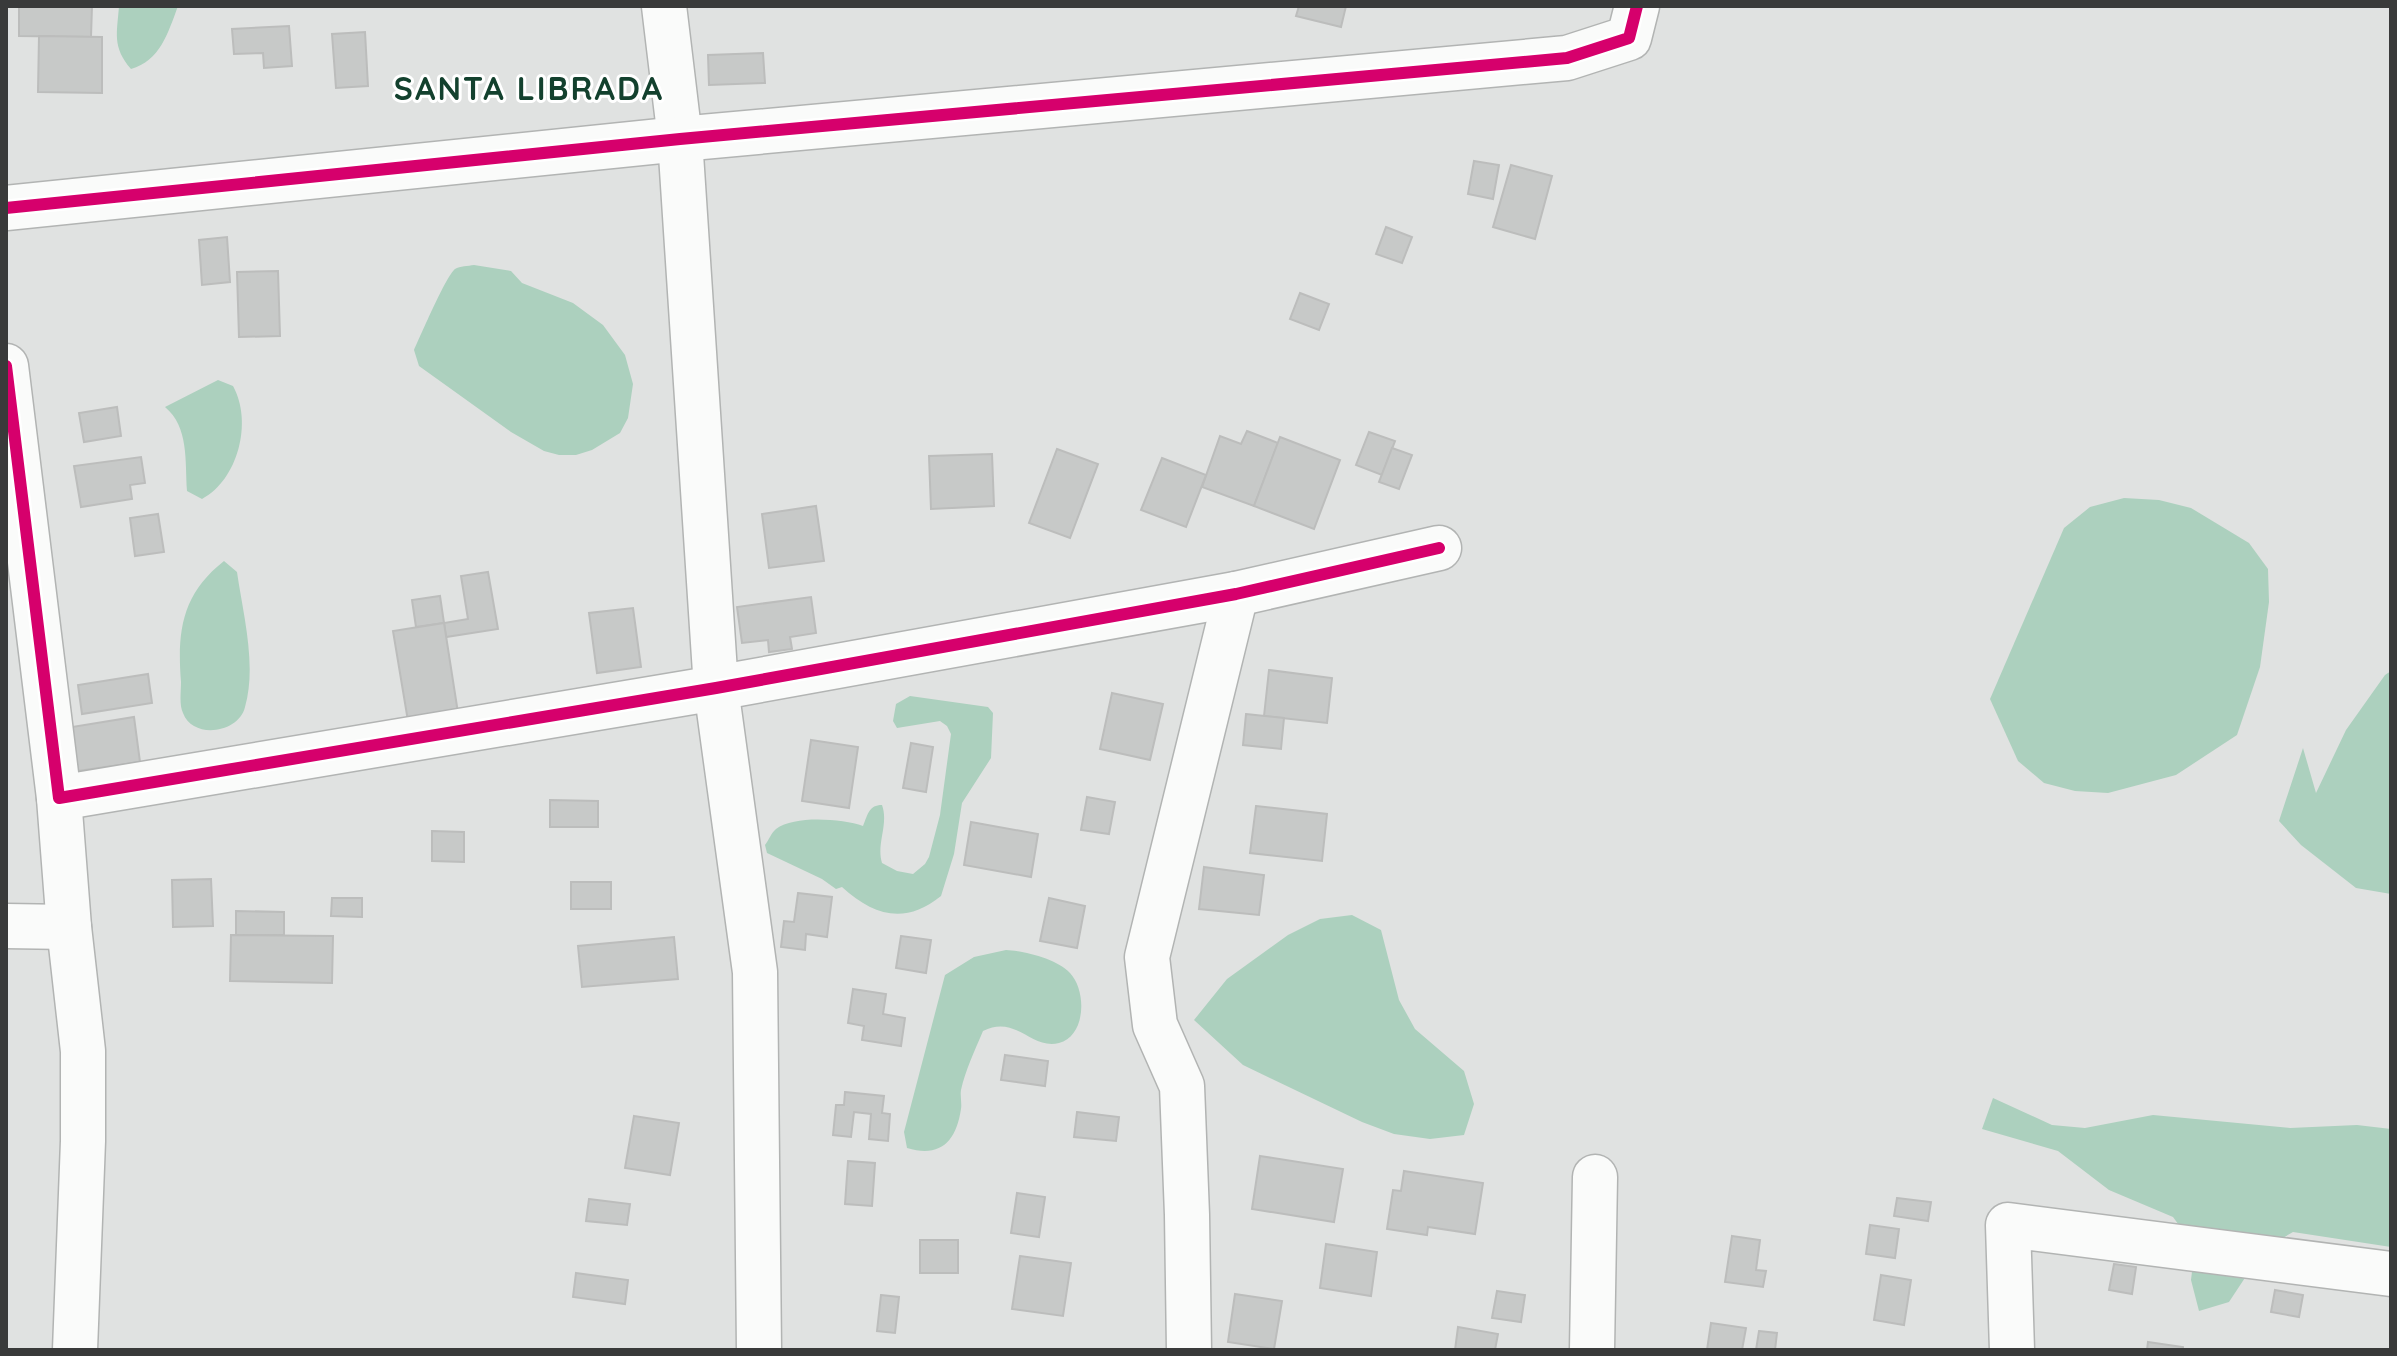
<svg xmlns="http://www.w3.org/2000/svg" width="2397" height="1356" font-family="Quicksand,sans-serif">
  <rect width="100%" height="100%" fill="#e0e2e1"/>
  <g fill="#acd0be">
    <path d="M119,6H178C168,33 160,61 131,69C112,47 117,33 119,6Z"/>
    <path d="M474,265L511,271L522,283L573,303L603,325L625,355L633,384L628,418L620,433L592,450L576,455H559L544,451L511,432L419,366L414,350C421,335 446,276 455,269C460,266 468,266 474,265Z"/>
    <path d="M218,380L233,386C253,422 238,480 202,499L187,491C185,461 189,427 165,407Z"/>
    <path d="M2124,498L2159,500L2191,508L2249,543L2268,569L2269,602L2260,667L2237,735L2176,775L2108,793L2075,791L2044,783L2018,761L1990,699L2064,528L2090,507Z"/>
    <path d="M224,561L237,572C243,614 257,665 245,707C239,733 193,740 183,713C179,705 181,691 181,682C177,631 182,594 224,561Z"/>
    <path d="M2391,671V894L2356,888L2301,845L2279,821L2303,748L2316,793L2346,730L2385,675Z"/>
    <path d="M910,696L988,707L993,713L991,758L962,803L954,854L941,896C905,925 874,916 842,887L836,889L822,879L767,853L765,845C769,840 771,833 776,829C795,815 842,819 863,826C868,814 869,805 882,805C889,824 876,844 882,863L897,871L913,874L925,864L929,857L940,815L951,734L947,726L940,721L897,728L893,721L896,704Z"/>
    <path d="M1352,915L1381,930L1399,1000L1415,1029L1464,1071L1474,1104L1464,1135L1430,1139L1394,1134L1362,1122L1243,1065L1194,1020L1227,979L1288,935L1320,919Z"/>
    <path d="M1006,950C1025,951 1057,959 1070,973C1087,991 1086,1036 1059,1043C1031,1050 1016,1014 983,1031C975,1050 965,1071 961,1090C960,1096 962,1103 961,1109C956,1142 940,1158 907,1148L904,1132L945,975L974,957Z"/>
    <path d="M1993,1098L2052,1125L2085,1128L2153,1115L2290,1128L2357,1125L2391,1129V1247L2293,1232L2264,1249L2229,1302L2199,1311L2191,1280L2195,1247L2173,1217L2109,1190L2058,1151L1982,1129Z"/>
  </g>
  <g fill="#c7c9c8" stroke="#bcbdbc" stroke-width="2">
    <path d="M19,6H92L91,37L19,36Z"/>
    <path d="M1299,6H1346L1341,27L1296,16Z"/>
    <path d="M289,26L292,66L264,68L263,53L234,54L232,29Z"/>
    <path d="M365,32L368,86L336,88L332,34Z"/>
    <path d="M39,36L102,37V93L38,92Z"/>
    <path d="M763,53L765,83L709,85L708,55Z"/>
    <path d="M1474,161L1499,165L1493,199L1468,194Z"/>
    <path d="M1511,165L1552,176L1535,239L1493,227Z"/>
    <path d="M1386,227L1412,237L1402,263L1376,254Z"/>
    <path d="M227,237L230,282L202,285L199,240Z"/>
    <path d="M278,271L280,336L239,337L237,272Z"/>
    <path d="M1300,293L1329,304L1319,330L1290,319Z"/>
    <path d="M117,407L121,436L84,442L79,413Z"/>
    <path d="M1247,431L1278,443L1254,506L1202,487L1220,436L1241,444Z"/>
    <path d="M1369,432L1395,441L1382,475L1356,465Z"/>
    <path d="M1280,437L1340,460L1314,529L1254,506Z"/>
    <path d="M1392,448L1412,455L1399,489L1379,482Z"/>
    <path d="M1057,449L1098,464L1070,538L1029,523Z"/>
    <path d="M992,454L994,506L931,509L929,456Z"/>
    <path d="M141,457L145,483L130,485L132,499L81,507L74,466Z"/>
    <path d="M1162,458L1206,475L1186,527L1141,510Z"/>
    <path d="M816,506L824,561L769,568L762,514Z"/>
    <path d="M158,514L164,552L135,556L130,518Z"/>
    <path d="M488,572L498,629L446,637L444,623L468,619L461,576Z"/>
    <path d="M440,596L444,623L416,627L412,600Z"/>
    <path d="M811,597L816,633L790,637L792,649L769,652L768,640L742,643L737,607Z"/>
    <path d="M633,608L641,667L597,673L589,613Z"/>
    <path d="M444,623L458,713L408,721L393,631Z"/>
    <path d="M1269,670L1332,678L1327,723L1264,716Z"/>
    <path d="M148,674L152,703L82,714L78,685Z"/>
    <path d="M1112,693L1163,704L1150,760L1100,749Z"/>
    <path d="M1246,714L1284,718L1281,749L1243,745Z"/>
    <path d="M134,717L140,762L78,771L72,727Z"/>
    <path d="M811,740L858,747L849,808L802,801Z"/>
    <path d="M911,743L933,747L926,792L903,788Z"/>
    <path d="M1087,797L1115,802L1109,834L1081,830Z"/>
    <path d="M550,800L598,801V827H550Z"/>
    <path d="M1256,806L1327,814L1322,861L1250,853Z"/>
    <path d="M971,822L1038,834L1031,877L964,865Z"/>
    <path d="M432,831L464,832V862L432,861Z"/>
    <path d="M1204,867L1264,875L1259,915L1199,909Z"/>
    <path d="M211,879L213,926L173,927L172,880Z"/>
    <rect x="571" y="882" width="40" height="27"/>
    <path d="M798,893L832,897L827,937L806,934L805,950L781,947L784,921L794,922Z"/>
    <path d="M332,898H362V917L331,916Z"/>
    <path d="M1049,898L1085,906L1077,948L1040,941Z"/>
    <path d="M236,911L284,912V935H236Z"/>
    <path d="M231,935L333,936L332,983L230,981Z"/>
    <path d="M901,936L931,940L926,973L896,968Z"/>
    <path d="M674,937L678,979L582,987L578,946Z"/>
    <path d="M853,989L886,994L883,1014L905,1018L901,1046L862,1040L864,1026L848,1023Z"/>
    <path d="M1005,1055L1048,1061L1045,1086L1001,1080Z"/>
    <path d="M845,1092L884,1096L882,1113L890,1114L888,1141L869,1139L871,1114L854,1112L851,1137L833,1135L836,1105H844Z"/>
    <path d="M1077,1112L1119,1117L1116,1141L1074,1137Z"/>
    <path d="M634,1116L679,1123L670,1175L625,1168Z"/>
    <path d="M1260,1156L1343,1169L1334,1222L1252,1209Z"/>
    <path d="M848,1161L875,1163L872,1206L845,1204Z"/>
    <path d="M1404,1171L1483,1183L1475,1234L1428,1227L1427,1235L1387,1229L1393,1190L1401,1191Z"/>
    <path d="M1017,1193L1045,1197L1039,1237L1011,1233Z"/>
    <path d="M1897,1198L1931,1202L1928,1221L1894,1216Z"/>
    <path d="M589,1199L630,1204L627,1225L586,1221Z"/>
    <path d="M1870,1225L1899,1229L1895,1258L1866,1254Z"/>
    <path d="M1732,1236L1760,1240L1756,1270L1766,1271L1763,1287L1725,1282Z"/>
    <rect x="920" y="1240" width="38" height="33"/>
    <path d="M1326,1244L1377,1252L1371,1296L1320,1288Z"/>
    <path d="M1020,1256L1071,1263L1063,1316L1012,1309Z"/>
    <path d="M2114,1264L2136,1267L2132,1294L2109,1290Z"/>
    <path d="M576,1273L628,1280L625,1304L573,1297Z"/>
    <path d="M1881,1275L1911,1280L1904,1325L1874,1320Z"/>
    <path d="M2275,1290L2303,1295L2299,1317L2271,1312Z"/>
    <path d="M1497,1291L1525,1295L1521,1322L1492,1318Z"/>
    <path d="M1235,1294L1282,1301L1274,1349L1228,1342Z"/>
    <path d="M881,1295L899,1297L895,1333L877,1331Z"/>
    <path d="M1711,1323L1746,1328L1742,1350H1707Z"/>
    <path d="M1458,1327L1498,1334L1495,1350H1455Z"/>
    <path d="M1759,1331L1777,1333L1775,1350H1756Z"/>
    <path d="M2148,1342L2183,1347V1350H2147Z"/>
  </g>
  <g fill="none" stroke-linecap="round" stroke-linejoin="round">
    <defs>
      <g id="minor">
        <path d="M664,6L680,139L716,688L755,972L759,1350"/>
        <path d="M6,208L680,139L1567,58L1629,38L1637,6"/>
        <path d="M6,366L59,798L716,688L1236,594L1439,548"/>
        <path d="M59,798L69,927L83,1051V1141L75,1350"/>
        <path d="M6,926L69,927"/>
        <path d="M1189,1350L1187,1215L1182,1086L1155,1025L1147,957L1236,594"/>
        <path d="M1592,1350L1595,1177"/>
        <path d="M2012,1350L2008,1225L2391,1274"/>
      </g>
    </defs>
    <use href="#minor" stroke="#b2b4b3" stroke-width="47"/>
    <use href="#minor" stroke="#fafbfa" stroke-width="44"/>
    <defs>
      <g id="cycleway">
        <path d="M6,208L680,139L1567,58L1629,38L1637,6"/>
        <path d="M6,366L59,798L716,688L1236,594L1439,548"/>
      </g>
    </defs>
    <use href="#cycleway" stroke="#fff" stroke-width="17"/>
    <use href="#cycleway" stroke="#d6006c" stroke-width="12"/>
  </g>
  <g text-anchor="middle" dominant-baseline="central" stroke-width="6" stroke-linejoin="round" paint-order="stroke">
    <g font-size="32" font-weight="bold" letter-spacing="2" fill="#13412e" stroke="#fff">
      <text x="529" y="88">SANTA LIBRADA</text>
    </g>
  </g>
  <rect width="2397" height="1356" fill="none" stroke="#393a3a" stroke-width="16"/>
</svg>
